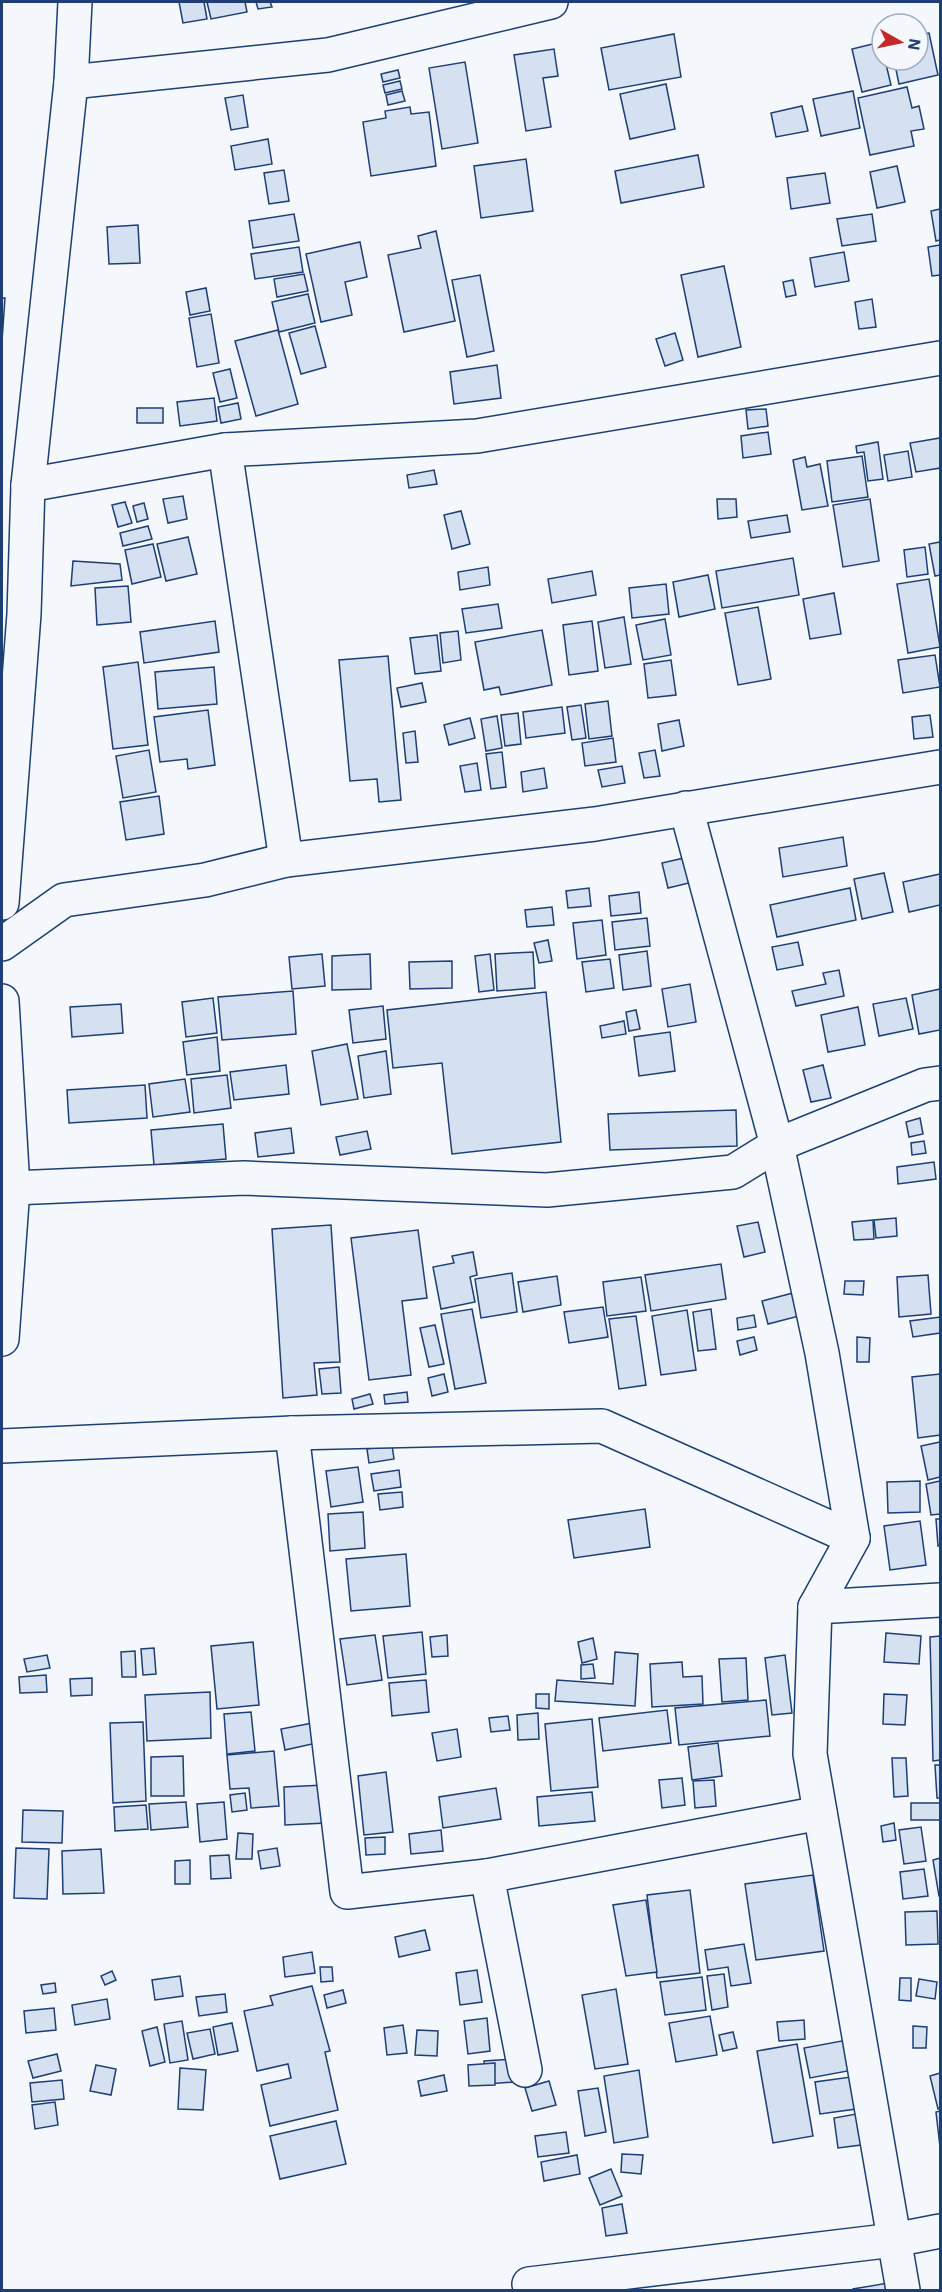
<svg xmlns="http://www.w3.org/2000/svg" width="942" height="2292" font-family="'IBM Plex Sans',sans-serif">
  <rect width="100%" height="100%" fill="#f4f7fb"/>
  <g fill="#d5e0f0" stroke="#1d3f73" stroke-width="1.5">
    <path d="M179,2H204L207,19L183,23Z"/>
    <path d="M207,2H245L247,12L211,19Z"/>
    <path d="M256,2H270L272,7L258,9Z"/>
    <path d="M929,33L938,75L899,84L894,60H918V35Z"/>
    <path d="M674,34L681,77L609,90L601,48Z"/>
    <path d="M881,42L882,60H885L891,85L862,92L852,49Z"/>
    <path d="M554,49L558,76L543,78L551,127L526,131L514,55Z"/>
    <path d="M465,62L478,143L442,149L429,68Z"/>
    <path d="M398,70L400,78L383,82L381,74Z"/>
    <path d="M400,81L402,89L385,93L383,85Z"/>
    <path d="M666,84L675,129L630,139L620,94Z"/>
    <path d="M907,87L912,108L919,106L924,129L911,131L914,146L870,155L858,98Z"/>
    <path d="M402,91L405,101L388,105L386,95Z"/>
    <path d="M853,91L860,128L821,136L813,99Z"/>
    <path d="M243,95L248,127L231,130L225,98Z"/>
    <path d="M802,106L808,131L776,137L771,113Z"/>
    <path d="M410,107L411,114L429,112L436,166L371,176L363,122L386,118L385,111Z"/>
    <path d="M268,139L272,164L235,170L231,146Z"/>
    <path d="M698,155L704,187L621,203L615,171Z"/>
    <path d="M526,159L533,211L481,218L474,166Z"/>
    <path d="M897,166L905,202L877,208L870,172Z"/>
    <path d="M284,170L289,201L269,204L264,173Z"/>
    <path d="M825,173L830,203L791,209L787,178Z"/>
    <path d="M940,209V240L936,241L931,211Z"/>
    <path d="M294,214L299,241L253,248L249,221Z"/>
    <path d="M872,214L876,241L842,246L837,219Z"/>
    <path d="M138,225L140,263L109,264L107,227Z"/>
    <path d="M436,231L455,321L404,332L388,255L421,248L418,236Z"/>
    <path d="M360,242L367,277L345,282L352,315L321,322L306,254Z"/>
    <path d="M940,245V275L932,276L928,247Z"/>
    <path d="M299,247L303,272L255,279L251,254Z"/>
    <path d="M844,252L849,281L815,287L810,258Z"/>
    <path d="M724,266L741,347L698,357L681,275Z"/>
    <path d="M304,274L308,291L277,297L274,279Z"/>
    <path d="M480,275L494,351L467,357L452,280Z"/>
    <path d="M793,280L796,295L786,297L783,282Z"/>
    <path d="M206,288L210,311L190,315L186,292Z"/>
    <path d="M308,294L315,323L279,332L272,302Z"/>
    <path d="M2,298H5L2,341Z"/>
    <path d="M872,299L876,327L859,329L855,302Z"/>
    <path d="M211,314L219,363L197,367L189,318Z"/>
    <path d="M315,326L326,367L301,374L289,333Z"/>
    <path d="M278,330L298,404L256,416L235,341Z"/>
    <path d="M675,333L683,360L665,366L656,339Z"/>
    <path d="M497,365L501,398L454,404L450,372Z"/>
    <path d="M230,369L237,398L220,402L213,373Z"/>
    <path d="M214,398L217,421L180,426L177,402Z"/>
    <path d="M238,403L241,419L221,423L218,407Z"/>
    <rect x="137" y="408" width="26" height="15"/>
    <path d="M766,409L768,426L748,429L746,410Z"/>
    <path d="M768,432L771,454L743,458L741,436Z"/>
    <path d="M940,438V468L916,472L910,443Z"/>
    <path d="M878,442L883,479L868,481L864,452L857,453L856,446Z"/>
    <path d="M908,451L912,477L888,481L884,455Z"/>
    <path d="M862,456L868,497L832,502L827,461Z"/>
    <path d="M805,457L807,467L820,464L828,506L802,510L793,460Z"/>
    <path d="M434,470L437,484L409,488L407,475Z"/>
    <path d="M183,496L187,519L168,523L163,499Z"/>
    <path d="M717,499H736L737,517L718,519Z"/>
    <path d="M870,499L879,561L843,567L833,505Z"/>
    <path d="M125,502L132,523L118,527L112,505Z"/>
    <path d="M144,503L148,519L137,522L133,506Z"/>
    <path d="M461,511L470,544L452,549L444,515Z"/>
    <path d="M787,515L790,532L751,538L748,521Z"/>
    <path d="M148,526L152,539L123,546L120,533Z"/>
    <path d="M188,537L197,574L166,581L157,544Z"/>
    <path d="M940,542V575L935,576L929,544Z"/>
    <path d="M153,544L161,577L132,584L125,550Z"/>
    <path d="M925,547L928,574L907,577L904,550Z"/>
    <path d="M793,558L799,595L722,608L716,571Z"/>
    <path d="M73,561L120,564L122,580L71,586Z"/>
    <path d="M488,567L490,585L460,590L458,572Z"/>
    <path d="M592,571L596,595L552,603L548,579Z"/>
    <path d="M708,575L715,609L679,617L673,582Z"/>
    <path d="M929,579L940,647L908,653L897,584Z"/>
    <path d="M666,584L669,614L632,618L629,588Z"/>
    <path d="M128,586L131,622L97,625L95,588Z"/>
    <path d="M834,593L841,634L810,639L803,599Z"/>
    <path d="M498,604L502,628L466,633L462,609Z"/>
    <path d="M758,607L771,679L738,685L725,613Z"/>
    <path d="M624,617L631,664L605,668L598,622Z"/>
    <path d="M665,619L671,655L643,660L636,625Z"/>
    <path d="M215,621L219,652L144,663L140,632Z"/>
    <path d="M592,621L598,671L569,675L563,625Z"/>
    <path d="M542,630L552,685L501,695L499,687L484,690L475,642Z"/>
    <path d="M458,631L461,660L443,663L440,633Z"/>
    <path d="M437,635L441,671L415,674L410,638Z"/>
    <path d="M935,655L940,687L903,693L898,660Z"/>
    <path d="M388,656L401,800L379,802L377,779L350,781L339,660Z"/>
    <path d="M671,660L676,695L648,698L644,664Z"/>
    <path d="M138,662L148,745L113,749L103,667Z"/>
    <path d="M214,667L217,704L158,709L155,672Z"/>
    <path d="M422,683L426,702L401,707L397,688Z"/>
    <path d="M608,701L612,736L589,739L585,704Z"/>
    <path d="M581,705L586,738L572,740L567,707Z"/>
    <path d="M562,707L565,733L526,738L523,712Z"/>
    <path d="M208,710L215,765L188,769L187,759L160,762L154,717Z"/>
    <path d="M518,713L521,744L505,746L501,715Z"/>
    <path d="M930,715L933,737L914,739L912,717Z"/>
    <path d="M497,716L502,748L486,751L481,719Z"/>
    <path d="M470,718L475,738L449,745L444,725Z"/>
    <path d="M679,720L684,746L662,751L658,724Z"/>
    <path d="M415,731L418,762L406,763L403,733Z"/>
    <path d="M613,738L616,762L585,766L582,743Z"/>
    <path d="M149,750L156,792L123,798L116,756Z"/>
    <path d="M655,750L660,776L644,778L639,753Z"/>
    <path d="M502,752L506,787L491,789L486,754Z"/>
    <path d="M477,763L481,790L465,792L460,766Z"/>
    <path d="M622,766L625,783L602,787L598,770Z"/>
    <path d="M544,768L547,788L523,792L521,772Z"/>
    <path d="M159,796L164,834L126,840L120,802Z"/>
    <path d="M843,837L847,866L783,877L779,848Z"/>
    <path d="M684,858L689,883L668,888L662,863Z"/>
    <path d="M884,873L893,912L862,919L854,879Z"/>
    <path d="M940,874V905L909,912L903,882Z"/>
    <path d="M589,888L591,906L568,908L566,891Z"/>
    <path d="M850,888L856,920L777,937L770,905Z"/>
    <path d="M639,892L641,913L611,916L609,896Z"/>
    <path d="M552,907L554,925L527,927L525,910Z"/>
    <path d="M647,918L650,946L615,950L612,922Z"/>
    <path d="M602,920L606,955L577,959L573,923Z"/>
    <path d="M548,940L552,961L539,963L534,943Z"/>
    <path d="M798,942L803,965L777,970L772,947Z"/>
    <path d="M647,951L651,986L623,990L619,955Z"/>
    <path d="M533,952L535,988L497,991L495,954Z"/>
    <path d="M322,954L325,986L292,989L289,957Z"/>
    <path d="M370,954L371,989L332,990V956Z"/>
    <path d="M490,954L494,990L479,992L475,956Z"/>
    <path d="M610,959L614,988L586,992L582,962Z"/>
    <path d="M452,961V988L410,989L409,962Z"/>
    <path d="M839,970L844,996L796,1006L792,991L826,984L823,973Z"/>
    <path d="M690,984L696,1022L668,1027L662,989Z"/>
    <path d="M940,989V1030L919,1034L912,995Z"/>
    <path d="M293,991L296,1034L222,1040L218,997Z"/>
    <path d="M546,992L561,1142L452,1154L442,1063L393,1068L387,1010Z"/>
    <path d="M213,998L217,1033L186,1037L182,1002Z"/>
    <path d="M906,998L913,1029L879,1036L873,1004Z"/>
    <path d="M121,1004L123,1033L72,1037L70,1007Z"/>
    <path d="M383,1006L386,1039L353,1043L349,1010Z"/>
    <path d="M858,1007L865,1045L828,1052L821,1015Z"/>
    <path d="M636,1010L640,1029L629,1031L626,1012Z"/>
    <path d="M624,1021L626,1034L602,1038L600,1026Z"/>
    <path d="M670,1032L675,1071L639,1076L634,1037Z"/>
    <path d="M217,1037L220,1071L187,1075L183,1042Z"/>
    <path d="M347,1044L358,1099L321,1105L312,1051Z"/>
    <path d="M386,1051L391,1094L364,1098L358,1056Z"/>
    <path d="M286,1065L289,1094L234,1100L230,1072Z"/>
    <path d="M823,1065L831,1098L811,1102L803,1070Z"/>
    <path d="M227,1075L231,1108L194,1113L191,1079Z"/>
    <path d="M185,1079L190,1112L153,1117L149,1084Z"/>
    <path d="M145,1085L147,1118L69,1123L67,1090Z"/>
    <path d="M736,1110L737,1146L610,1150L608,1114Z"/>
    <path d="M920,1118L923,1134L909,1137L906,1122Z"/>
    <path d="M223,1124L226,1159L154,1165L151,1130Z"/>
    <path d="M291,1128L294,1153L258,1157L255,1133Z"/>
    <path d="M367,1131L371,1149L340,1155L336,1137Z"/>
    <path d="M924,1141L926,1153L912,1155L911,1143Z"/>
    <path d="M934,1162L936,1179L898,1184L897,1167Z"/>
    <path d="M896,1218L897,1236L876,1238L874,1220Z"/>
    <path d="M873,1220L874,1239L854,1240L852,1222Z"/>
    <path d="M758,1222L765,1252L744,1257L737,1226Z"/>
    <path d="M331,1225L340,1362L314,1363L317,1395L283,1398L272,1229Z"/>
    <path d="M418,1230L427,1298L402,1301L411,1375L369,1380L351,1238Z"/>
    <path d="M473,1252L477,1275L470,1277L475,1302L441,1309L433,1267L454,1263L452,1256Z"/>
    <path d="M721,1264L726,1299L651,1311L645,1275Z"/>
    <path d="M512,1273L517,1312L481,1318L475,1279Z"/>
    <path d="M928,1275L931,1314L899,1317L897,1277Z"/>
    <path d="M557,1276L561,1305L523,1312L518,1282Z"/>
    <path d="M641,1277L646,1311L607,1316L603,1282Z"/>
    <path d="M845,1281H864L863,1295L844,1294Z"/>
    <path d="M793,1293L799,1316L768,1324L762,1301Z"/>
    <path d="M603,1307L608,1337L569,1343L564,1312Z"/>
    <path d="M472,1309L486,1383L455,1389L441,1314Z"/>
    <path d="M711,1309L716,1349L698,1351L693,1312Z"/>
    <path d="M687,1310L696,1370L661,1375L652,1316Z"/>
    <path d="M754,1315L756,1327L738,1330L737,1318Z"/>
    <path d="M636,1316L646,1385L619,1389L609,1319Z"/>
    <path d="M940,1317V1333L913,1337L910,1321Z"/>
    <path d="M435,1325L444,1364L429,1367L420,1328Z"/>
    <path d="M754,1337L757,1350L740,1355L737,1341Z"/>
    <path d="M857,1337L870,1338L869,1362H857Z"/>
    <path d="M339,1367L341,1393L322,1394L319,1369Z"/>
    <path d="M444,1374L448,1392L432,1396L428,1378Z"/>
    <path d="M940,1374V1435L918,1438L912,1377Z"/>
    <path d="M407,1392L408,1402L385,1404L384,1395Z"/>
    <path d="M370,1394L373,1404L354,1409L352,1399Z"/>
    <path d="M940,1442V1477L928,1480L921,1446Z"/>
    <path d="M392,1445L394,1459L369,1463L367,1449Z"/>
    <path d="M358,1467L363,1502L331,1507L326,1471Z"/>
    <path d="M399,1470L401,1487L374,1491L371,1474Z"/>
    <path d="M920,1481V1512L888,1513L887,1482Z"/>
    <path d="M940,1481V1514L931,1515L926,1484Z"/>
    <path d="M402,1492L403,1507L380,1510L378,1494Z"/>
    <path d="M645,1509L650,1547L574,1558L568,1520Z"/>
    <path d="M363,1512L365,1548L330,1551L328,1514Z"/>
    <path d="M936,1519H940V1545L938,1546Z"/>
    <path d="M920,1521L926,1565L890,1570L884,1526Z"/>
    <path d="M406,1554L410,1606L351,1611L346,1559Z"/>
    <path d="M422,1632L426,1674L388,1678L383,1636Z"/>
    <path d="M886,1633L921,1636L919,1664L884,1662Z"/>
    <path d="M375,1635L382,1680L347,1685L340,1639Z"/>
    <path d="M447,1635L448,1656L432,1657L430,1637Z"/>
    <path d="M940,1636V1760L933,1761L930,1637Z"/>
    <path d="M593,1638L597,1659L582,1663L578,1642Z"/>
    <path d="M253,1642L259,1705L217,1709L211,1646Z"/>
    <path d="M154,1648L156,1674L143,1675L141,1649Z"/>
    <path d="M135,1651L136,1677H122L121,1652Z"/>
    <path d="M615,1652L638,1654L635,1706L555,1701L557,1680L613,1684Z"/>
    <path d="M47,1655L50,1668L27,1672L24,1659Z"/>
    <path d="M785,1655L792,1713L772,1715L765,1658Z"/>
    <path d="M746,1658L748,1700L722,1702L719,1659Z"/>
    <path d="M682,1662L683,1677L702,1676L703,1704L652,1707L650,1664Z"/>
    <path d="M593,1664L595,1678L581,1679V1665Z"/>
    <path d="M46,1675L47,1692L20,1693L19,1677Z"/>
    <path d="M92,1678V1695L71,1696L70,1679Z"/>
    <path d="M426,1680L429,1712L392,1716L389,1683Z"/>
    <path d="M210,1692L211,1738L147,1741L145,1695Z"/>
    <path d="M536,1694H549V1709L536,1708Z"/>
    <path d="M884,1694L907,1695L905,1725L883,1724Z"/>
    <path d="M766,1700L770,1736L679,1745L675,1708Z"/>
    <path d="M667,1710L671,1743L603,1751L599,1718Z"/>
    <path d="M251,1712L255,1751L227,1754L224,1714Z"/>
    <path d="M538,1713L539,1739L518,1740L517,1715Z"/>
    <path d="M508,1716L510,1730L491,1732L489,1718Z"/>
    <path d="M592,1719L598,1787L551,1791L545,1724Z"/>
    <path d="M143,1722L146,1801L113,1803L110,1723Z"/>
    <path d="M318,1722L321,1742L285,1750L281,1729Z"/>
    <path d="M457,1729L461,1757L437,1761L432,1733Z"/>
    <path d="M718,1743L722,1776L692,1780L688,1747Z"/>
    <path d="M274,1751L279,1806L251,1808L249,1788L230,1789L227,1755Z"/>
    <path d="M183,1756L184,1796H151V1757Z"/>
    <path d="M892,1758H906L908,1796L894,1797Z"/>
    <path d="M935,1765H940V1798H937Z"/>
    <path d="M386,1772L393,1832L364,1835L358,1776Z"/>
    <path d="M682,1778L685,1805L662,1808L659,1780Z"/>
    <path d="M714,1780L716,1806L695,1808L693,1781Z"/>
    <path d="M324,1785L326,1823L285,1825L284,1787Z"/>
    <path d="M496,1788L501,1819L443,1828L439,1797Z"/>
    <path d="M592,1792L595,1821L539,1826L537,1797Z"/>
    <path d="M245,1793L247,1810L232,1812L230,1795Z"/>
    <path d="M186,1802L188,1827L151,1830L149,1804Z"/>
    <path d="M224,1802L227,1839L200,1842L197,1804Z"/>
    <rect x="911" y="1803" width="29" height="17"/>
    <path d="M146,1805L148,1829L115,1831L114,1807Z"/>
    <path d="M23,1810L63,1811L62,1843L22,1842Z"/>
    <path d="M894,1823L896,1840L883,1842L881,1826Z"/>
    <path d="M921,1827L926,1861L904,1864L899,1830Z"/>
    <path d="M441,1830L443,1851L411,1854L409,1834Z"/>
    <path d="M238,1833L253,1834L252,1859H236Z"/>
    <path d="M385,1837V1854L366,1855L365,1838Z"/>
    <path d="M16,1848L49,1849L47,1899L14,1898Z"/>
    <path d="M277,1848L280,1866L261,1869L258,1851Z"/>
    <path d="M101,1849L104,1893L63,1894L62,1851Z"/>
    <path d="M229,1855L231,1878L211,1879L210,1856Z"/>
    <path d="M940,1858V1896H939L933,1860Z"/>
    <path d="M190,1860V1884H175V1861Z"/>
    <path d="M924,1869L928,1896L903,1899L900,1872Z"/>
    <path d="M813,1875L824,1951L756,1960L745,1884Z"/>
    <path d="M690,1890L700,1973L657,1978L647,1895Z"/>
    <path d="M646,1900L657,1972L626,1976L613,1905Z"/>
    <path d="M937,1911L938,1944L906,1945L905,1912Z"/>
    <path d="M425,1930L430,1950L399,1957L395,1937Z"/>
    <path d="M744,1944L751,1983L731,1986L728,1967L708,1970L705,1950Z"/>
    <path d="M312,1952L315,1973L285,1977L283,1957Z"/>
    <path d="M320,1967H332L333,1981L321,1982Z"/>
    <path d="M477,1970L482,2002L460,2005L456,1973Z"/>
    <path d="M112,1971L116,1980L105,1985L101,1976Z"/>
    <path d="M724,1974L728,2007L712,2010L707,1976Z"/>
    <path d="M180,1976L183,1996L155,2000L152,1980Z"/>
    <path d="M702,1977L706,2010L665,2015L660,1982Z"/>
    <path d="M900,1978H911V2001L899,2000Z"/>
    <path d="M919,1979L937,1982L935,1999L916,1996Z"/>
    <path d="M55,1983L56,1992L43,1994L41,1985Z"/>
    <path d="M312,1986L330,2051L325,2052L338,2110L270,2126L261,2085L291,2078L288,2064L257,2071L244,2011L273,2005L270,1996Z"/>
    <path d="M616,1989L628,2064L595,2069L582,1995Z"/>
    <path d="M343,1990L346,2003L327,2008L324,1995Z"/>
    <path d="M225,1994L227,2012L199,2016L196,1997Z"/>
    <path d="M107,1999L110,2019L75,2025L72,2005Z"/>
    <path d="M54,2008L56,2030L26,2033L24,2011Z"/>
    <path d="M710,2016L717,2055L676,2062L669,2023Z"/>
    <path d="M487,2018L490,2051L468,2054L464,2021Z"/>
    <path d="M804,2020L805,2039L779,2041L777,2022Z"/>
    <path d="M182,2021L188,2060L170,2063L164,2024Z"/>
    <path d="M232,2023L238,2051L218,2055L213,2027Z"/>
    <path d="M403,2025L407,2053L387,2055L384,2028Z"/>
    <path d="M913,2026L927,2027L926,2048H913Z"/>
    <path d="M157,2027L165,2062L150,2066L142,2031Z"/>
    <path d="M210,2029L215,2054L193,2059L187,2033Z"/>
    <path d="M417,2030L438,2031L437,2056L415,2055Z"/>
    <path d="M733,2032L737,2048L723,2051L719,2035Z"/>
    <path d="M847,2040L853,2070L810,2078L804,2048Z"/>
    <path d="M797,2044L813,2136L773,2143L757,2051Z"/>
    <path d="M57,2054L61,2071L33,2078L28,2061Z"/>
    <path d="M513,2059L515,2082L486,2084L484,2061Z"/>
    <path d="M495,2063V2085L469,2086L468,2065Z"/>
    <path d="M96,2065L116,2069L111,2095L90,2091Z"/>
    <path d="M180,2068L206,2070L203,2110L178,2109Z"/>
    <path d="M639,2070L648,2137L614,2143L604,2076Z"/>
    <path d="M940,2073V2108L938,2109L930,2076Z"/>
    <path d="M444,2075L447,2091L421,2096L418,2081Z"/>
    <path d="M851,2077L856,2109L820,2114L815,2082Z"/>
    <path d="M62,2080L64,2099L32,2102L30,2083Z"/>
    <path d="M549,2081L556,2105L532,2111L525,2088Z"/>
    <path d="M598,2088L606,2132L585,2136L578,2091Z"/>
    <path d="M55,2102L58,2125L35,2129L32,2105Z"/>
    <path d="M940,2111V2147L936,2112Z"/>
    <path d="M856,2114L861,2145L838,2148L834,2118Z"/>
    <path d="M336,2121L346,2164L280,2179L270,2136Z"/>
    <path d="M566,2132L569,2153L538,2157L535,2136Z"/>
    <path d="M622,2154L643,2155L641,2174L621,2172Z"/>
    <path d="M577,2155L580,2174L544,2181L541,2162Z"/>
    <path d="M611,2169L622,2196L600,2205L589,2178Z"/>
    <path d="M622,2204L627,2233L606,2236L602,2208Z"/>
    <path d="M888,2283L889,2290H853V2289Z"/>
  </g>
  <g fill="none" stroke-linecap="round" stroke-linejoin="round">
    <defs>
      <g id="minor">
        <path d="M71,82L328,55L551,2"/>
        <path d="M225,450L286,860"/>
        <path d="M28,485L225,450L477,436L940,358"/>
        <path d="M686,808L777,1145L822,1353L853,1538L815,1607L810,1754L903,2290"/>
        <path d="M2,903L24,614L28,485L71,82L75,2"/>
        <path d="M2,944L64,900L205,880L286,860L595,824L940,767"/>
        <path d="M2,1001L13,1188L2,1339"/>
        <path d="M13,1188L244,1178L547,1190L733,1172L777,1145L925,1085L940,1083"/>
        <path d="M292,1433L347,1892L487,1876L820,1813"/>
        <path d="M2,1446L292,1433L602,1426L853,1538"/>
        <path d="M815,1607L940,1600"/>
        <path d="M487,1876L525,2070"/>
        <path d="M529,2284L894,2240L940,2231"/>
      </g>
    </defs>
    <use href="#minor" stroke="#1d3f73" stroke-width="36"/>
    <use href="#minor" stroke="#f4f7fb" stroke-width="33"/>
  </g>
  <rect width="942" height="2292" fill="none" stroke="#1d3f73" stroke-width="6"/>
  <g transform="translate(900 42) rotate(99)"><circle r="28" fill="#f4f7fb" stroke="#9eadc5" stroke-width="1.5"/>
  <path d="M0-4.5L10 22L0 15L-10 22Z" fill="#c62828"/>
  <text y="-9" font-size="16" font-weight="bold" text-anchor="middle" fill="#1d3f73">N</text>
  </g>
</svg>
